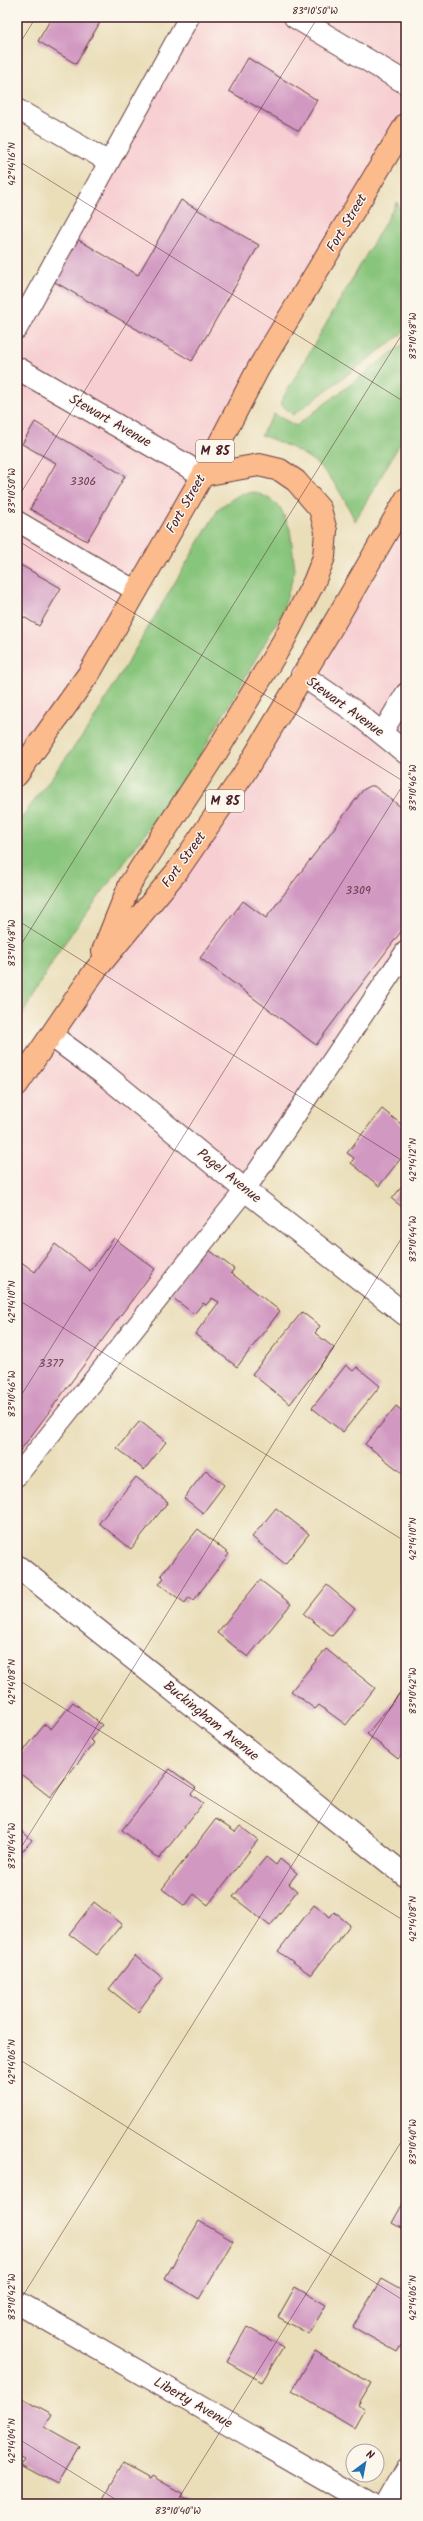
<svg xmlns="http://www.w3.org/2000/svg" width="423" height="2521" font-family="Kalam,sans-serif">
  <rect width="100%" height="100%" fill="#fbf7ec"/>
  <filter id="ink" filterUnits="userSpaceOnUse"><feTurbulence type="fractalNoise" baseFrequency=".025" numOctaves="2"/><feDisplacementMap in="SourceGraphic" scale="8" xChannelSelector="R" yChannelSelector="G"/><feConvolveMatrix kernelMatrix="1 2 1 2 8 2 1 2 1" color-interpolation-filters="sRGB"/></filter>
  <filter id="wash" filterUnits="userSpaceOnUse"><feTurbulence type="fractalNoise" baseFrequency=".012" numOctaves="4" result="noise"/><feDisplacementMap in="SourceGraphic" scale="16" xChannelSelector="R" yChannelSelector="G"/><feGaussianBlur stdDeviation="0.9" result="paint"/><feColorMatrix in="noise" values="0 0 0 0 0 0 0 0 0 0 0 0 0 0 0 0 0 1.4 0 .05"/><feComposite in="paint" operator="in"/></filter>
  <g filter="url(#wash)">
    <rect width="100%" height="100%" fill="#eadeb9"/>
    <g fill="#f7cfd2">
      <path d="M189,17H406V124L17,775V329Z"/>
      <path d="M406,499V951L245,1190L17,1476V1085L178,870Z"/>
    </g>
    <g fill="#88c57b" stroke="#697253">
      <path d="M397,202L406,223V331L293,415L280,403Z"/>
      <path d="M406,342V433L355,521C330,468 316,456 261,435L274,414L296,426Z"/>
      <path d="M255,492L268,498L280,507L290,529L295,570L282,613L190,773L58,952L17,1024V824L91,724L219,508L240,494Z"/>
    </g>
    <g id="blocks">
      <g fill="#d198c1">
        <path d="M52,17H103L76,64L38,41Z"/>
        <path d="M248,58L317,100L299,131L229,91Z"/>
        <path d="M181,200L259,245L192,361L53,281L77,239L138,275Z"/>
        <path d="M35,422L125,476L87,541L30,509L56,463L22,444Z"/>
        <path d="M17,563L61,588L39,626L17,613Z"/>
        <path d="M370,786H374L406,811V925L316,1045L200,958L243,901L266,918L363,790Z"/>
        <path d="M382,1109L406,1128V1152L379,1186L351,1163L354,1158L347,1153Z"/>
        <path d="M406,1181V1210L392,1199Z"/>
        <path d="M114,1238L155,1269L17,1455V1259L35,1272L55,1244L90,1271Z"/>
        <path d="M204,1246L234,1269L231,1273L280,1311L237,1367L195,1334L219,1302L212,1298L206,1305L203,1303L194,1314L169,1295Z"/>
        <path d="M302,1312L320,1326L315,1333L334,1348L290,1404L252,1374Z"/>
        <path d="M346,1365L353,1371L357,1367L380,1386L343,1432L312,1408Z"/>
        <path d="M396,1406L406,1414V1476L365,1444Z"/>
        <path d="M140,1421L166,1442L144,1470L117,1448Z"/>
        <path d="M206,1470L224,1485L203,1513L184,1498Z"/>
        <path d="M136,1477L168,1502L131,1549L99,1523Z"/>
        <path d="M276,1508L309,1534L285,1564L252,1537Z"/>
        <path d="M198,1529L229,1554L194,1600L189,1597L185,1603L159,1584L164,1578L161,1575Z"/>
        <path d="M260,1580L291,1604L248,1657L217,1633Z"/>
        <path d="M327,1585L355,1609L332,1636L304,1614Z"/>
        <path d="M326,1649L375,1688L346,1725L319,1705L315,1709L291,1691Z"/>
        <path d="M404,1688L406,1749L398,1759L367,1734Z"/>
        <path d="M73,1702L102,1725L90,1740L94,1743L50,1797L17,1771V1759L45,1724L51,1729Z"/>
        <path d="M170,1769L196,1788L191,1794L203,1803L159,1859L122,1830Z"/>
        <path d="M216,1819L235,1832L240,1826L258,1840L208,1905L194,1894L185,1906L162,1889Z"/>
        <path d="M17,1827L32,1840L17,1858Z"/>
        <path d="M266,1857L276,1865L280,1859L297,1873L289,1884L297,1891L270,1926L233,1897Z"/>
        <path d="M94,1902L122,1924L97,1955L69,1934Z"/>
        <path d="M314,1905L330,1917L334,1912L350,1925L311,1975L278,1951Z"/>
        <path d="M135,1956L163,1978L138,2012L109,1989Z"/>
        <path d="M406,2198V2231L392,2223Z"/>
        <path d="M199,2221L233,2241L199,2299L165,2278Z"/>
        <path d="M381,2279L406,2293V2337L397,2352L353,2327Z"/>
        <path d="M295,2287L326,2305L309,2334L278,2317Z"/>
        <path d="M247,2327L283,2347L262,2382L227,2362Z"/>
        <path d="M315,2351L371,2383L358,2405L364,2410L354,2428L292,2391Z"/>
        <path d="M17,2395L52,2414L45,2427L79,2446L57,2484L22,2465L25,2459L17,2455Z"/>
        <path d="M123,2464L150,2479L152,2476L183,2494L181,2497L193,2504H100Z"/>
      </g>
    </g>
  </g>
  <g filter="url(#ink)">
    <use href="#blocks" fill-opacity="0" stroke="#623c40" stroke-width="1"/>
    <g fill="none" stroke-linecap="round" stroke-linejoin="round">
      <defs>
        <g id="lane">
          <path d="M17,109L109,162"/>
          <path d="M17,329L189,17"/>
          <path d="M17,521L136,591"/>
          <path d="M382,733L406,693"/>
          <path d="M17,1476L245,1190L406,951"/>
        </g>
        <g id="street">
          <path d="M295,17L406,83"/>
          <path d="M17,368L203,475"/>
          <path d="M302,675L354,711L406,753"/>
          <path d="M52,1036L105,1075L245,1190L406,1315"/>
          <path d="M17,1566L406,1876"/>
          <path d="M17,2302L369,2504"/>
          <path d="M386,2504L406,2469"/>
        </g>
        <g id="primary">
          <path d="M17,775L90,672L203,475L258,369L406,124"/>
          <path d="M103,951L130,884L216,753L284,640L314,582L324,557L326,531L320,509L296,481L280,470L259,465L203,475"/>
          <path d="M17,1085L94,972L178,870L243,775L329,632L406,499"/>
        </g>
      </defs>
      <use href="#lane" stroke="#623c40" stroke-width="22"/>
      <use href="#street" stroke="#623c40" stroke-width="24"/>
      <use href="#primary" stroke="#623c40" stroke-width="24"/>
      <use href="#lane" stroke="#fff" stroke-width="20"/>
      <use href="#street" stroke="#fff" stroke-width="22"/>
      <use href="#primary" stroke="#fbbb8c" stroke-width="22"/>
    </g>
  </g>
  <path fill="none" stroke="#4a1f2b" stroke-width="1" stroke-opacity="0.45" d="M395,17L406,24M17,48L36,17M17,160L406,403M17,499L318,17M17,540L406,783M17,920L406,1163M17,951L406,328M17,1299L406,1542M17,1402L406,780M17,1679L406,1922M17,1854L406,1231M17,2058L406,2302M17,2305L406,1683M17,2438L123,2504M175,2504L406,2134"/>
  <g text-anchor="middle" dominant-baseline="central" stroke-width="3" stroke-linejoin="round" paint-order="stroke">
    <g font-size="12" fill="#6c3d50">
      <text x="83" y="481">3306</text>
      <text x="358" y="890">3309</text>
      <text x="51" y="1363">3377</text>
    </g>
    <g fill="#fbf7ec" stroke="#7f6065" stroke-width="1">
      <rect x="196" y="440" width="38" height="22" rx="3"/>
      <rect x="206" y="790" width="38" height="22" rx="3"/>
    </g>
    <g font-size="13" font-weight="bold" fill="#4a1f2b">
      <text x="215" y="451">M 85</text>
      <text x="225" y="801">M 85</text>
    </g>
    <g font-size="14" fill="#4a1f2b" stroke="#fbf7ec">
      <text transform="translate(347 223) rotate(-59)">Fort Street</text>
      <text transform="translate(110 421) rotate(30)">Stewart Avenue</text>
      <text transform="translate(186 504) rotate(-60)">Fort Street</text>
      <text transform="translate(345 707) rotate(36)">Stewart Avenue</text>
      <text transform="translate(184 860) rotate(-54)">Fort Street</text>
      <text transform="translate(229 1176) rotate(39)">Pagel Avenue</text>
      <text transform="translate(211 1721) rotate(39)">Buckingham Avenue</text>
      <text transform="translate(193 2403) rotate(30)">Liberty Avenue</text>
    </g>
  </g>
  <rect width="423" height="2521" fill="none" stroke="#fbf7ec" stroke-width="44"/>
  <g transform="translate(365 2463) rotate(32)"><circle r="19" fill="#fbf7ec" stroke="#b4a19f"/>
  <path d="M0-3L7 15L0 10L-7 15Z" fill="#1f6fb2"/>
  <text y="-6" font-size="11" font-weight="bold" text-anchor="middle" fill="#4a1f2b">N</text>
  </g>
  <rect x="22" y="22" width="379" height="2477" fill="none" stroke="#4a1f2b" stroke-width="1.5"/>
  <g font-size="10" text-anchor="middle" fill="#4a1f2b">
    <text x="315" y="14">83°10'50"W</text>
    <text transform="translate(11 164) rotate(-90)" y="4">42°14'16"N</text>
    <text transform="translate(412 336) rotate(-90)" y="4">83°10'48"W</text>
    <text transform="translate(11 491) rotate(-90)" y="4">83°10'50"W</text>
    <text transform="translate(412 788) rotate(-90)" y="4">83°10'46"W</text>
    <text transform="translate(11 943) rotate(-90)" y="4">83°10'48"W</text>
    <text transform="translate(412 1160) rotate(-90)" y="4">42°14'12"N</text>
    <text transform="translate(412 1239) rotate(-90)" y="4">83°10'44"W</text>
    <text transform="translate(11 1302) rotate(-90)" y="4">42°14'10"N</text>
    <text transform="translate(11 1394) rotate(-90)" y="4">83°10'46"W</text>
    <text transform="translate(412 1539) rotate(-90)" y="4">42°14'10"N</text>
    <text transform="translate(11 1682) rotate(-90)" y="4">42°14'08"N</text>
    <text transform="translate(412 1691) rotate(-90)" y="4">83°10'42"W</text>
    <text transform="translate(11 1846) rotate(-90)" y="4">83°10'44"W</text>
    <text transform="translate(412 1919) rotate(-90)" y="4">42°14'08"N</text>
    <text transform="translate(11 2062) rotate(-90)" y="4">42°14'06"N</text>
    <text transform="translate(412 2142) rotate(-90)" y="4">83°10'40"W</text>
    <text transform="translate(11 2297) rotate(-90)" y="4">83°10'42"W</text>
    <text transform="translate(412 2298) rotate(-90)" y="4">42°14'06"N</text>
    <text transform="translate(11 2441) rotate(-90)" y="4">42°14'04"N</text>
    <text x="178" y="2514">83°10'40"W</text>
  </g>
</svg>
